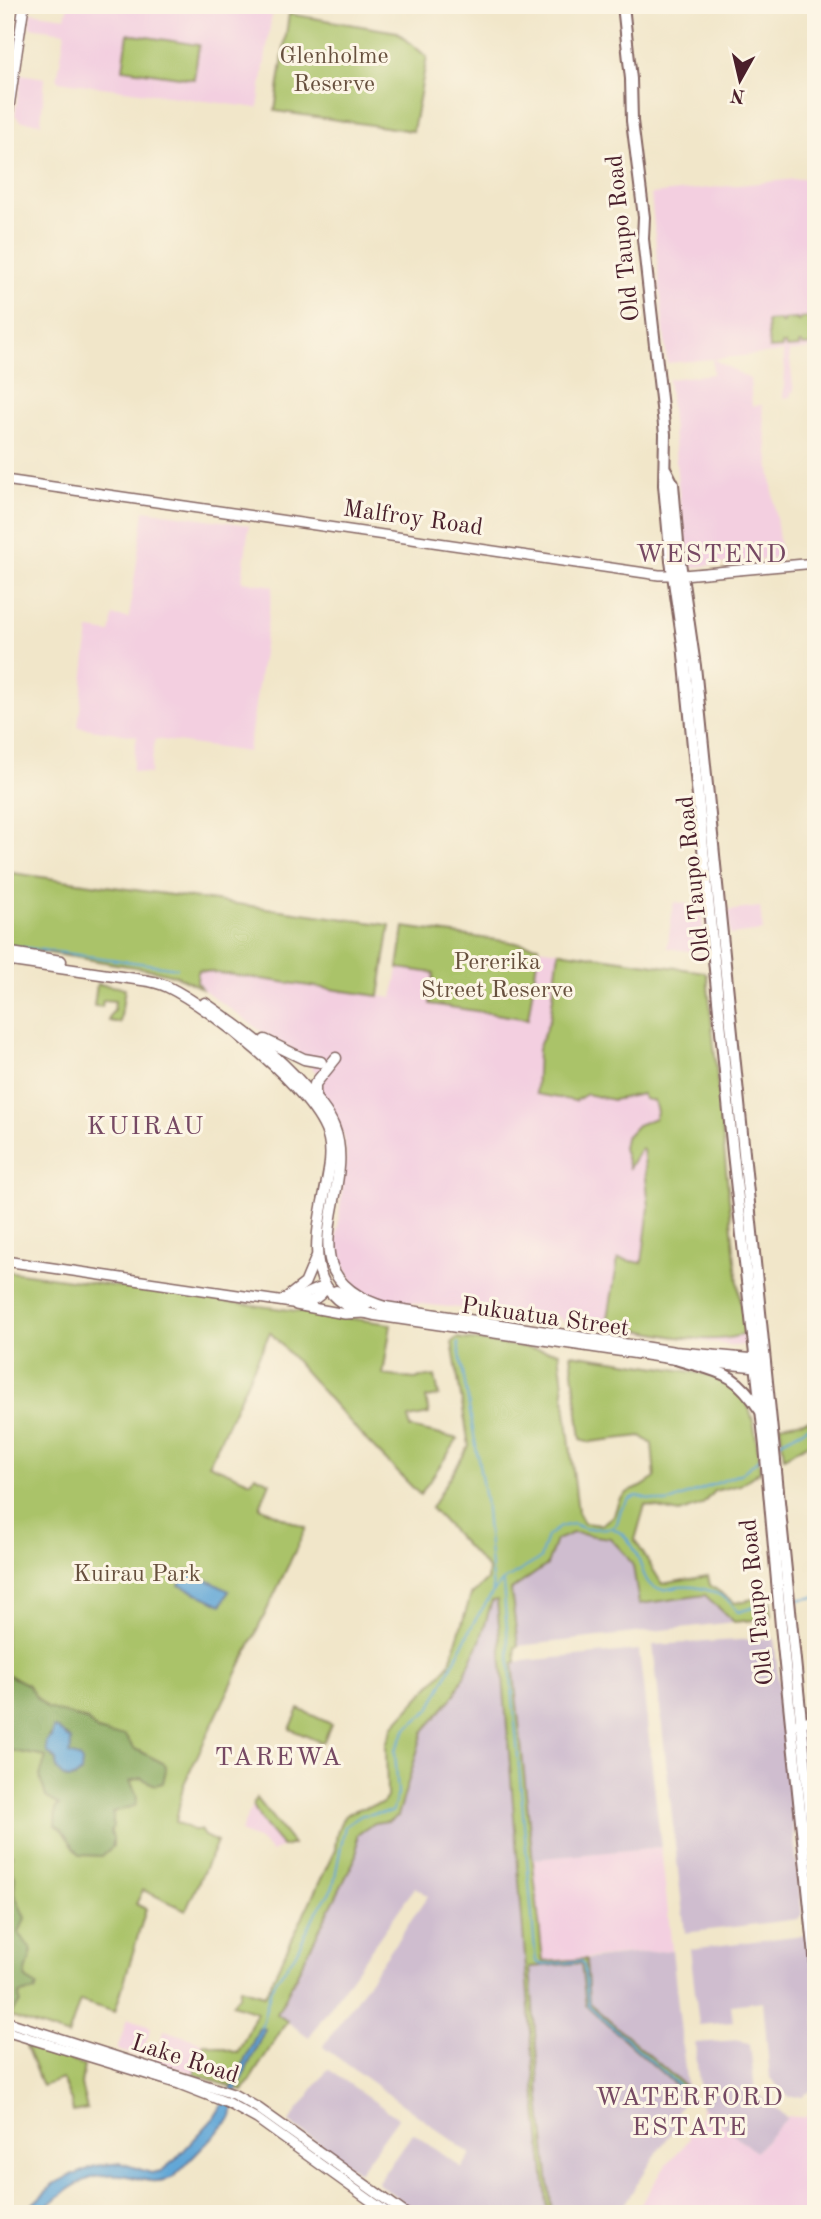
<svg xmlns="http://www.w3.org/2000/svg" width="821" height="2219" font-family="'Old Standard TT',serif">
  <rect width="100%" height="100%" fill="#fcf5e5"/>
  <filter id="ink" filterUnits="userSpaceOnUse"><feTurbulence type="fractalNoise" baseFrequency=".0143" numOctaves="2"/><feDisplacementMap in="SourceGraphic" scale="14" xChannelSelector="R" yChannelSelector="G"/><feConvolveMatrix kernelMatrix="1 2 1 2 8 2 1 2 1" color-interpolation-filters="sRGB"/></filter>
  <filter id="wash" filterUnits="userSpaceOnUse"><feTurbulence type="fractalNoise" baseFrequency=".00686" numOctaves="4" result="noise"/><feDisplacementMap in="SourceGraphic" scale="28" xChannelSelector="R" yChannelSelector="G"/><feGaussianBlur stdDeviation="1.57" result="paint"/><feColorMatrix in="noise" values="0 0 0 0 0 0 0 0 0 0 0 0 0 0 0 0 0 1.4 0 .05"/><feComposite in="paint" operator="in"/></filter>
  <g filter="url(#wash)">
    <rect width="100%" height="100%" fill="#f1e6c9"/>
    <g fill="#f3cfe0">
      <path d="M68,5H232V7L272,13L258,108L57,81L65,32L29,27L31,12L65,17Z"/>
      <path d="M21,74L45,78L41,123L21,121L15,115Z"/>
      <path d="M816,177V348L789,352L794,392H791V397L783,398L785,370L783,352L713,359L750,379L752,406L762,405L781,557L686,568L668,379L713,374L712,359L667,363L651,194Z"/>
      <path d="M144,510L249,525L242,581L273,586L248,752L155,739L150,774L132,771L137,736L78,727L89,630L110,633L113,616L129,618Z"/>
      <path d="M674,902L701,906L705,949L702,953L667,948Z"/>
      <path d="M760,907L763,931L730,935L728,911Z"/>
      <path d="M538,948L704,972L707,975L735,1260L746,1339L744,1345L736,1346L572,1323L563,1322L559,1317L548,1315L546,1319L532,1316V1318L478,1310L374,1299L358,1290L341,1261L336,1243L346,1156L344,1137L336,1118L320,1094L322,1080L302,1055L261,1031L201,988L197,982L198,970L393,998L398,968L434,973L430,1004L527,1019Z"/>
      <path d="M253,1805L261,1821L283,1847L271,1852L261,1841L240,1832Z"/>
      <path d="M661,1847L672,1950L543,1962L533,1859Z"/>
      <path d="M127,2019L151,2027L141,2057L117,2050Z"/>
      <path d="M164,2030L204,2043L194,2074L154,2061Z"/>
      <path d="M701,2106L755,2152L787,2118L786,2116L798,2117L810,2115L816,2118V2214H634L666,2165L690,2139L687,2129L701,2116Z"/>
    </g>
    <g fill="#cfbdcf">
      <path d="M573,1533L610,1538L626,1555L633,1566L639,1604L705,1595L734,1622L518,1646L511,1590L547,1565L556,1540Z"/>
      <path d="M492,1600H498L537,2109L548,2214H421L377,2183L413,2133L462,2168L471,2154L323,2047L428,1896L415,1887L309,2037L276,2014L345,1879L357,1835L374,1823L388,1821L398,1816L423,1731L455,1695L480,1641Z"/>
      <path d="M774,1638L802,1914L798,1919L685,1933L653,1645Z"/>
      <path d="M639,1650L661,1847L533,1859L513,1662Z"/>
      <path d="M811,1934L816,2032V2082L813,2090L802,2096L788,2097L770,2078L763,2001L731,2005L733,2022L699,2025L690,1949Z"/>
      <path d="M672,1950L687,2088L589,2003L586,1959Z"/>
      <path d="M578,1963L582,1966L586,2005L688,2096L678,2111L677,2124L674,2130L660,2148L618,2214H552L541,2109L530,1967Z"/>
      <path d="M741,2040L750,2045L755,2091L787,2118L755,2152L701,2106L695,2043Z"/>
      <path d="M328,2069L398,2118L359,2172L289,2122Z"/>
    </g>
    <g fill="#aac369" stroke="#7a714a" stroke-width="2">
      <path d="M289,14L397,32L427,57L413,131L275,111Z"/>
      <path d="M128,34L199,45L194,79L123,69Z"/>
      <path d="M814,317L816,345L803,346L802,343H799V347L786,348L785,344H782V348L769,349L767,321L780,320L781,323H784L783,320L797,319V321H800V318Z"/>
      <path d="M5,872L390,925L379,996L198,970L197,982L201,988L177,976L153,970L5,946Z"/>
      <path d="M404,927L539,946L528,1019L430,1004L434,973L398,968Z"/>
      <path d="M559,951L704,972L707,975L735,1260L745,1334C705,1348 648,1331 607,1324L618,1259L642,1263L649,1207L643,1149L641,1148L629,1168L623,1148L625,1138L637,1125L655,1118L657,1112L654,1101L644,1099L642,1094L613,1100L587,1094L575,1101L536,1094L538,1049L550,1019Z"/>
      <path d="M97,984L125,988L120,1023L109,1021L110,1015L114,1011L115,1001L103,1000L102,1007L94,1006Z"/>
      <path d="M5,1271L391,1324L383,1375L414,1379L435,1376L439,1396L426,1398L429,1414L409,1418L410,1428L458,1439L420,1495L362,1436L270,1332L209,1464L251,1482L255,1475L270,1482L260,1507L306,1528L183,1786L176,1822L193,1830H200L204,1836L217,1842L186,1910L143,1890L136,1904L146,1909L115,2012L80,2001L68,2036L5,2015Z"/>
      <path d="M457,1338L559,1352L578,1512L584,1523L601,1525L614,1515L619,1500L628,1492L641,1487L655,1478L652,1444L641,1436L590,1442L581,1439L571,1354L706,1374C719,1379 731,1384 741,1394C755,1410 758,1450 760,1471L740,1485L714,1491L702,1505L679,1513L645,1505L635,1540L662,1584L708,1576L710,1585L735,1603L770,1595L771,1615L765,1619L734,1622L705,1595L639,1604L633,1566L626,1555L610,1538L573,1533L556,1540L547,1565L511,1590L518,1646L515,1647L516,1662L513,1663L543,1962L586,1959L589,2003L687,2088L688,2096L586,2005L581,1963L530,1967L541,2109L552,2214H548L537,2109L497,1600L492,1601L480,1641L455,1695L423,1732L398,1816L388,1821L374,1823L357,1835V1855L277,2014L287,2021L243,2091L194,2074L204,2043L238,2053L257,2012L232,2004L239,1996L240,1988L265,1995L335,1850C337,1811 349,1811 383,1803L387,1797L386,1744L393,1726L449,1665L471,1595L487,1580L488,1569L431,1508L469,1446L452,1342Z"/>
      <path d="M816,1419V1439L784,1457L780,1425Z"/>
      <path d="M299,1709L331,1724L324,1741L320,1742L290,1729Z"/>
      <path d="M256,1798L259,1801L293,1844L283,1847L261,1821L253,1805Z"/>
      <path d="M26,2046L84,2065L81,2085L87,2109L73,2112L71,2101L62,2079L42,2086Z"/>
    </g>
    <g fill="#87a95d" stroke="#686444" stroke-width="2" fill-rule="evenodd">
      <path d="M5,1673L28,1685L36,1697L47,1708L87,1720L98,1731L112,1735H124L135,1749L165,1764L166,1770L163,1783L155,1785L141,1778L130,1781C134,1789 140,1798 135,1806L113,1812V1826L111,1832L113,1838V1846L102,1856L80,1855L61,1829L55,1825L56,1808L59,1805L46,1797L40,1776L46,1757L13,1751L9,1749L5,1742ZM55,1728L68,1737L71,1749L68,1754L74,1756L81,1772L75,1778L68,1779L58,1771L56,1760L50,1755L49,1738Z"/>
      <path d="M9,1853L12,1854V1869L15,1876L14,1893L25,1918L19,1933L32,1951L25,1976L27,1980L37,1986L35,1991L19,1994L20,2003L10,2015L5,2012V1854Z"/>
    </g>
    <g fill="#62a7d7" stroke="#566381" stroke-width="2">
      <path d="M187,1570L229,1591L222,1605L179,1585Z"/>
      <path d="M53,1728L57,1729L71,1740V1749L69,1754L78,1757L82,1762L81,1772C69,1786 56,1776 56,1760L47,1752L46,1742L51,1737Z"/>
      <path d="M259,2028L265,2029L237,2089L232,2117L174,2177C152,2186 142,2178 121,2175C88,2171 61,2192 40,2214H22L54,2184L73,2174H77L95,2166L121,2163L151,2173L161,2171L175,2160L214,2118L233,2087Z"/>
    </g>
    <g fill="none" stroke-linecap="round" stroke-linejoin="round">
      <g stroke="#62a7d7" stroke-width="2">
        <path d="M12,946L177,968"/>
        <path d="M458,1343L485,1499L493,1592"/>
        <path d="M777,1444L816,1423"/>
        <path d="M614,1529C643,1543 638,1578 653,1587C662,1592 670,1588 679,1587C701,1585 726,1593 738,1612L769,1603"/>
        <path d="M503,1584L536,1962L543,1965L581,1961L584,1966L588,2005L685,2091"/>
        <path d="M796,1600L816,1597"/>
        <path d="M5,1869L7,1876L5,1885"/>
        <path d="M261,2028L271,1988L295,1955L314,1916L333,1887L345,1826L362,1815L392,1812L398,1794L395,1751L406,1729L430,1709L474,1622L493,1592L503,1581L540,1559L547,1536L560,1527L573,1524L586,1529L612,1528L617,1523L621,1509L629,1499L637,1496L667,1503L742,1473L762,1456"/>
      </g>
    </g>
  </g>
  <g filter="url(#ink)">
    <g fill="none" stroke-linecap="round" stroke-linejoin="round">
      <defs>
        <g id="secondary">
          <path d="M5,134L24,5"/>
          <path d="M5,480L659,575H683L816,563"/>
          <path d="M5,1261L292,1303C306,1304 320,1300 326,1287"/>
          <path d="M292,1299C304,1297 314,1287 326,1287"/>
          <path d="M283,1300L305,1283L316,1257"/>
          <path d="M296,1305L345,1314L365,1313"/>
          <path d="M798,1724L816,1718"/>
          <path d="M5,2021L233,2094L258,2108L406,2214"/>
          <path d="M5,2031L179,2084L228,2103L257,2119L389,2214"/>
        </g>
        <g id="primary">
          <path d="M5,952L61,961"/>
          <path d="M5,960L142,980C151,981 160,983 168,987C211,1008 318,1092 329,1139C333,1157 328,1175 325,1192C313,1248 305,1302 375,1315L676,1359L762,1367"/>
          <path d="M205,1003C244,1030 274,1052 306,1088C317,1100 328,1112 334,1127C360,1192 277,1276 388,1308"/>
          <path d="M265,1040L304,1059L321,1062"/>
          <path d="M315,1098V1084L336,1058"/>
          <path d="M336,1291L351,1300L366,1305"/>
          <path d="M385,1307L675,1352L761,1360"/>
        </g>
        <g id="highway">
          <path d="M623,5L631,79L632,121L644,217L643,239L665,434L664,485L671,561L683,644L733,1153L765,1446L781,1626L816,1966"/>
          <path d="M666,470L673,484L679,555L695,666L816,1869"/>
          <path d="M676,1359C719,1373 733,1369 760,1410"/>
        </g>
      </defs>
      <use href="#secondary" stroke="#846562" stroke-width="12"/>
      <use href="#primary" stroke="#846562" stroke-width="13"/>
      <use href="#highway" stroke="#846562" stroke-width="14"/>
      <use href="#secondary" stroke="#fff" stroke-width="9"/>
      <use href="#primary" stroke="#fff" stroke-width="10"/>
      <use href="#highway" stroke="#fff" stroke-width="10"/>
    </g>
  </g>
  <g text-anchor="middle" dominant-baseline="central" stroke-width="6" stroke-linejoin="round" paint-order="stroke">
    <g font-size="24" fill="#67503e" stroke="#fcf5e5">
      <text x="334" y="57">Glenholme<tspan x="334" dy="28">Reserve</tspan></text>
      <text x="497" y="963">Pererika<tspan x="497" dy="28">Street Reserve</tspan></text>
      <text x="137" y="1575">Kuirau Park</text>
    </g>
    <g font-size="24" fill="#4a1f2b" stroke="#fcf5e5">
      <text transform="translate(624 238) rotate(-96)">Old Taupo Road</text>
      <text transform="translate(413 519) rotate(8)">Malfroy Road</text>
      <text transform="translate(695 879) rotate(-96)">Old Taupo Road</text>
      <text transform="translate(545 1318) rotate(8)">Pukuatua Street</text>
      <text transform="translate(758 1602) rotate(-96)">Old Taupo Road</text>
      <text transform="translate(185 2060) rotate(18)">Lake Road</text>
    </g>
    <g font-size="26" letter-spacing="2" fill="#764963" stroke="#fcf5e5">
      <text x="712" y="555">WESTEND</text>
      <text x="146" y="1127">KUIRAU</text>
      <text x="279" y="1758">TAREWA</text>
      <text x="690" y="2098">WATERFORD<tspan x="690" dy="30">ESTATE</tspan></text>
    </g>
  </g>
  <rect width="821" height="2219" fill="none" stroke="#fcf5e5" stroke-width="28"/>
  <g transform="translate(740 80) rotate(188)" stroke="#fcf5e5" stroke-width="5" paint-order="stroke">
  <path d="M0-5L12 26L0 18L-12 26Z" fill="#4a1f2b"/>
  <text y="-10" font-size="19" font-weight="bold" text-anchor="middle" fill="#4a1f2b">N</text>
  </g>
</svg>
